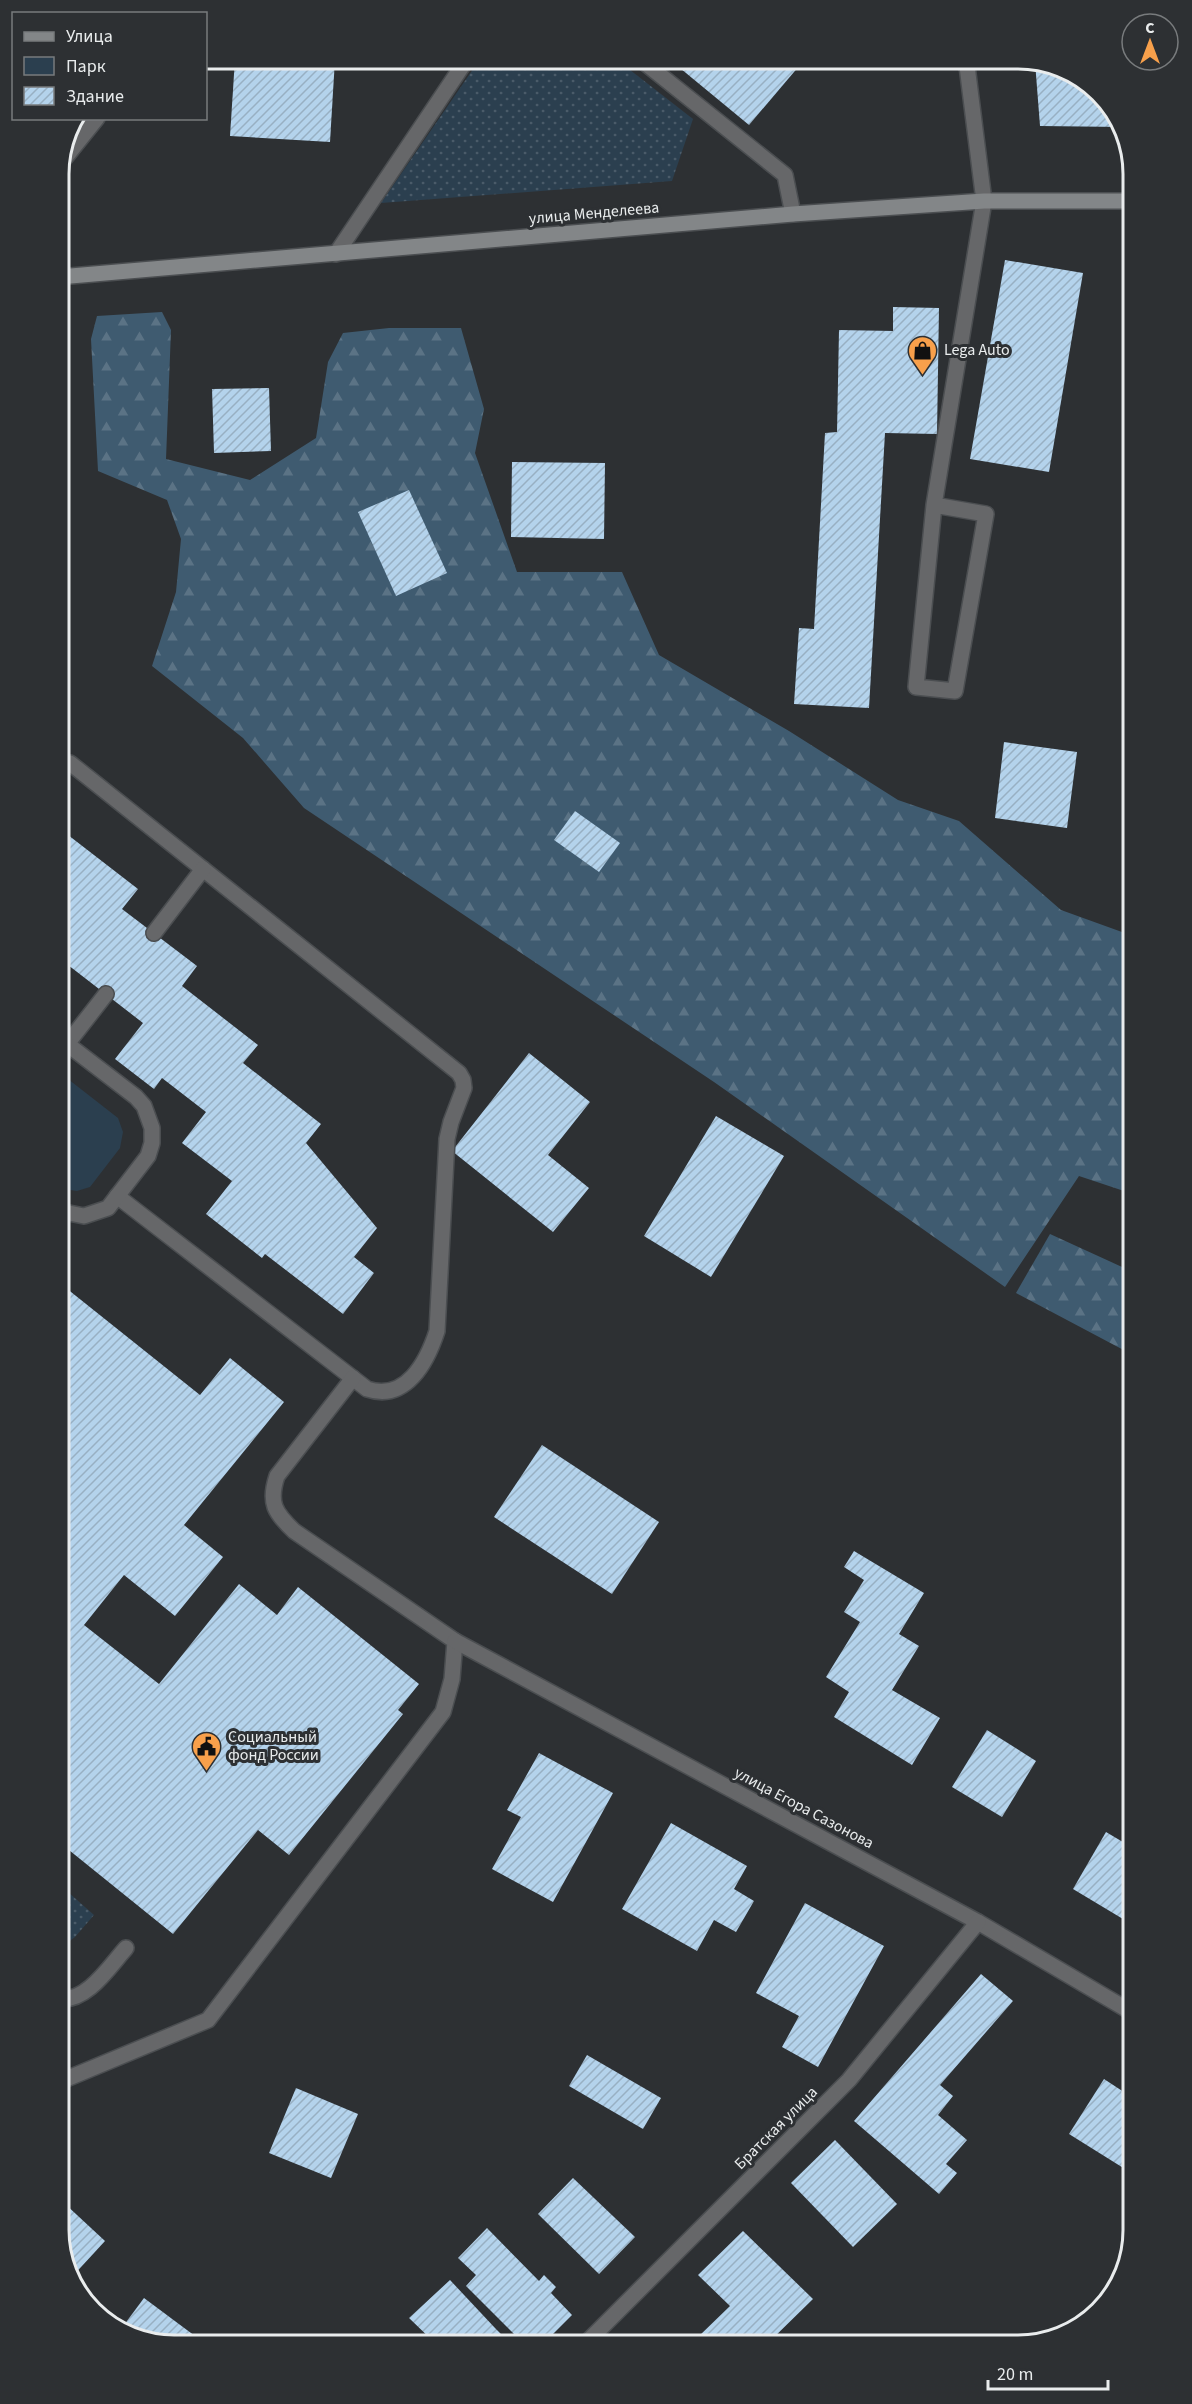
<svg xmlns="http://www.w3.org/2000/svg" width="1192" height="2404" font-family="'Source Sans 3',sans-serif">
  <defs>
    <pattern id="grass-dots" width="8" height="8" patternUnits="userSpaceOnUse" patternTransform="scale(1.5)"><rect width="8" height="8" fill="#2b3f4f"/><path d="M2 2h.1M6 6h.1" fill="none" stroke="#4a5b69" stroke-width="1.8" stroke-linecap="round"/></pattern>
    <pattern id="forest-firs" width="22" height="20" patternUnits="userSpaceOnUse" patternTransform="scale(1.5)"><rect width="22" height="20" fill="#3f5b70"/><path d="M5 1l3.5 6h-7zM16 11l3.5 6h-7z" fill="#5b7385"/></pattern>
    <pattern id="building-hatch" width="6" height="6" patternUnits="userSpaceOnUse" patternTransform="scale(1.5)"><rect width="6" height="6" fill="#b4d3ec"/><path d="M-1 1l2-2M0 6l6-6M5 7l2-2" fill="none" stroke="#98b0c3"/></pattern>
  </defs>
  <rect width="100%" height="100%" fill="#2d3033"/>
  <g fill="url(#grass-dots)">
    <path d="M480,59H616L693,119L672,181L381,203Z"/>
    <path d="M59,1884L94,1915L75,1937L59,1949Z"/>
  </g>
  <g fill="url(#forest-firs)">
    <path d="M162,312L171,330L166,459L250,480L316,438L328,362L343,333L389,328H461L484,409L475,453L517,572H622L659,655L789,731L898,800L959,821L1061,910L1133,936V1194L1079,1176L1005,1287L714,1082L304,808L243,738L152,666L176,592L181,539L167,500L98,471L91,339L97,316Z"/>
    <path d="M59,488L65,503L59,575Z"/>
    <path d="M1050,1234L1133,1272V1355L1016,1293Z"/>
  </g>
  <path fill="#2b3f4f" d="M59,1072L118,1118L123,1132L120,1148L90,1187L77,1191L63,1189L59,1185Z"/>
  <g fill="url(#building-hatch)">
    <path d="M235,59H335L330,142L230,136Z"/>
    <path d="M669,59H805L749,125Z"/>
    <path d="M1035,62L1088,82L1122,127L1040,126Z"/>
    <path d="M1005,260L1083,273L1049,472L970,459Z"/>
    <path d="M893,307L939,308L937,434L885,433L869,708L794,704L799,628L814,629L825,433L837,432L839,330L893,331Z"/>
    <path d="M269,388L271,451L214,453L212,389Z"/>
    <path d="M512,462L605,463L604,539L511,537Z"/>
    <path d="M409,490L447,573L396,596L358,512Z"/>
    <path d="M1004,742L1077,752L1067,828L995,818Z"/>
    <path d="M575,811L620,843L599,872L554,840Z"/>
    <path d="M59,828L138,889L122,909L197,966L182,986L258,1045L243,1063L321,1124L306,1143L377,1228L354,1257L374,1273L343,1314L265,1254L262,1258L206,1214L232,1181L182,1143L206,1112L162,1078L154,1089L115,1059L143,1023L59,958Z"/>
    <path d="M529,1053L590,1102L548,1155L589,1188L553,1232L452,1151Z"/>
    <path d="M716,1116L784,1156L711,1277L644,1236Z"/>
    <path d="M61,1284L200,1395L230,1358L284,1402L184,1525L223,1557L175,1616L124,1575L84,1625L159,1684L239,1584L277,1615L298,1587L419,1684L398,1710L403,1714L289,1855L258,1830L173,1934L59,1842V1385L62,1381L59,1379V1287Z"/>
    <path d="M542,1445L659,1522L612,1594L494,1517Z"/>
    <path d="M854,1551L924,1593L899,1634L919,1646L892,1690L940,1718L912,1765L834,1717L849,1692L826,1677L860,1622L844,1612L864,1580L844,1567Z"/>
    <path d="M987,1730L1036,1761L1002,1817L952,1787Z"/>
    <path d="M539,1753L613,1793L553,1902L492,1869L521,1817L507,1810Z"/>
    <path d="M671,1823L747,1866L734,1889L754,1901L736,1932L714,1920L697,1951L622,1909Z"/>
    <path d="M1106,1832L1133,1848V1925L1073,1889Z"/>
    <path d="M805,1903L884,1946L818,2067L782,2047L799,2016L756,1993Z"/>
    <path d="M981,1974L1013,2001L940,2085L953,2096L938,2115L967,2140L946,2164L957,2173L939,2194L854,2121Z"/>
    <path d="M587,2055L661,2098L643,2129L569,2086Z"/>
    <path d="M1104,2079L1133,2098V2174L1069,2134Z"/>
    <path d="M296,2088L358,2114L331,2178L269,2153Z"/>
    <path d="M835,2140L897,2204L853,2247L791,2183Z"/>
    <path d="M573,2178L635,2237L599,2274L538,2214Z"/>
    <path d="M63,2202L105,2241L71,2278L67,2274L59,2230V2207Z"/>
    <path d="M487,2228L539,2281L544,2275L556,2287L551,2293L572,2315L542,2345H525L466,2286L476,2275L458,2258Z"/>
    <path d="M743,2231L813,2299L766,2345H705L697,2338L730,2306L698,2275Z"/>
    <path d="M450,2280L495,2328L512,2345H437L409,2318Z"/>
    <path d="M144,2298L195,2336L189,2345H167L121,2329Z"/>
  </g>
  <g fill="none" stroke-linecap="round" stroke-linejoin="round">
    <defs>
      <g id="service">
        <path d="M640,59L785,175L793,214"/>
        <path d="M336,254L467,59"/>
        <path d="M934,505L986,514L955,691L916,687L934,505L984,201L967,66L958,59"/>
        <path d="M59,765L70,763L459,1073L463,1080L464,1088L451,1122L447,1139L437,1331C427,1362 406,1402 367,1389L117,1196"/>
        <path d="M154,933L203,869"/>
        <path d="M67,1044L106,994"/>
        <path d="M59,1211L84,1216L108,1208L148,1156L152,1143V1128L144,1106L136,1097L67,1044L59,1041"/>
        <path d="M59,1999C87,2002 109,1967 126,1948"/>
        <path d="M59,2082L208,2020L443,1712L452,1679L455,1641L294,1531C275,1513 268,1503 277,1476L353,1378"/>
      </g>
      <g id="minor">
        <path d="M60,164L97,118"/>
        <path d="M455,1641L978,1922L1133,2013"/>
        <path d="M584,2345L849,2080L978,1922"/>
      </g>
      <path id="secondary" d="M59,277L793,214L984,201H1133"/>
    </defs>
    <use href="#service" stroke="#4b4e51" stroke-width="18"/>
    <use href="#minor" stroke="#4b4e51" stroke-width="18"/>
    <use href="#secondary" stroke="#4b4e51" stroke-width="18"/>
    <use href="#service" stroke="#666769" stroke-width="15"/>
    <use href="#minor" stroke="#666769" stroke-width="15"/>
    <use href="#secondary" stroke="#838688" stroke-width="15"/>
  </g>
  <defs>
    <symbol id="shop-pin" viewBox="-11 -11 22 30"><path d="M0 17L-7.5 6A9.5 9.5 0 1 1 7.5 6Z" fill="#f8a04b" stroke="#2d3033"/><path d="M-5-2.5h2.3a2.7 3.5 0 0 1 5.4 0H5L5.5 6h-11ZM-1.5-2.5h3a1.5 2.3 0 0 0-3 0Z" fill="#111"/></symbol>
    <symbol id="civic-pin" viewBox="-11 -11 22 30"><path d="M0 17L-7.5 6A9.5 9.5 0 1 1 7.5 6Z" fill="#f8a04b" stroke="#2d3033"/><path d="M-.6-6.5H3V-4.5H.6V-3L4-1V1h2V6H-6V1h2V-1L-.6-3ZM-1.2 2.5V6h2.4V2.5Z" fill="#111"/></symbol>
  </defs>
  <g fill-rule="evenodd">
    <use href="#shop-pin" x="906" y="334" width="33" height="45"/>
    <use href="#civic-pin" x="190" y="1730" width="33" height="45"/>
  </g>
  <g text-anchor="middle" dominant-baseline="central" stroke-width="6" stroke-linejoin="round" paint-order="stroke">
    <g font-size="16" fill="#e9eced" stroke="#2d3033">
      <text transform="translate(594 213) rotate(-5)">улица Менделеева</text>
      <text transform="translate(804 1808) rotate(28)">улица Егора Сазонова</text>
      <text transform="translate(776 2128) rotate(-45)">Братская улица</text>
    </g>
    <g font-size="16" fill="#e9eced" stroke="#2d3033" text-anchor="start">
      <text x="944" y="350">Lega Auto</text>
      <text x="228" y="1737">Социальный<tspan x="228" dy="18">фонд России</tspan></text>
    </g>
  </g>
  <path d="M0 0H1192V2404H0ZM174 69H1018A105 105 0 0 1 1123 174V2230A105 105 0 0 1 1018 2335H174A105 105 0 0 1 69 2230V174A105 105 0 0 1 174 69Z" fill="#2d3033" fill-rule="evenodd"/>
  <path fill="none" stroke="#e9eced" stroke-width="3" d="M174 69H1018A105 105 0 0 1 1123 174V2230A105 105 0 0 1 1018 2335H174A105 105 0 0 1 69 2230V174A105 105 0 0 1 174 69Z"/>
  <rect x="12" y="12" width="195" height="108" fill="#2d3033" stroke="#787b7d" stroke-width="1.5"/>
  <rect x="24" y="32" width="30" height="9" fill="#838688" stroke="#787b7d" stroke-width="1.5"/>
  <text x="66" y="42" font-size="18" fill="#e9eced">Улица</text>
  <rect x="24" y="57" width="30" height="18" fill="#2b3f4f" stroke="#787b7d" stroke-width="1.5"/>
  <text x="66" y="72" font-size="18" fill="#e9eced">Парк</text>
  <rect x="24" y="87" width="30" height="18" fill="url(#building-hatch)" stroke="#787b7d" stroke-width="1.5"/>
  <text x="66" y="102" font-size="18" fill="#e9eced">Здание</text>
  <g transform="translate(1150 42)"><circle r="28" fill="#2d3033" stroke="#787b7d" stroke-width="1.5"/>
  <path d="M0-4.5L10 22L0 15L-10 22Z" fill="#f8a04b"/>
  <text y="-9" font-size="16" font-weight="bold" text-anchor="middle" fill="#e9eced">С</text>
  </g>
  <path d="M988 2380v9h120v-9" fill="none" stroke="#e9eced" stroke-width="3"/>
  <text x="997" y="2380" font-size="18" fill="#e9eced" stroke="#2d3033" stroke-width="4.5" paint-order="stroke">20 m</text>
</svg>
